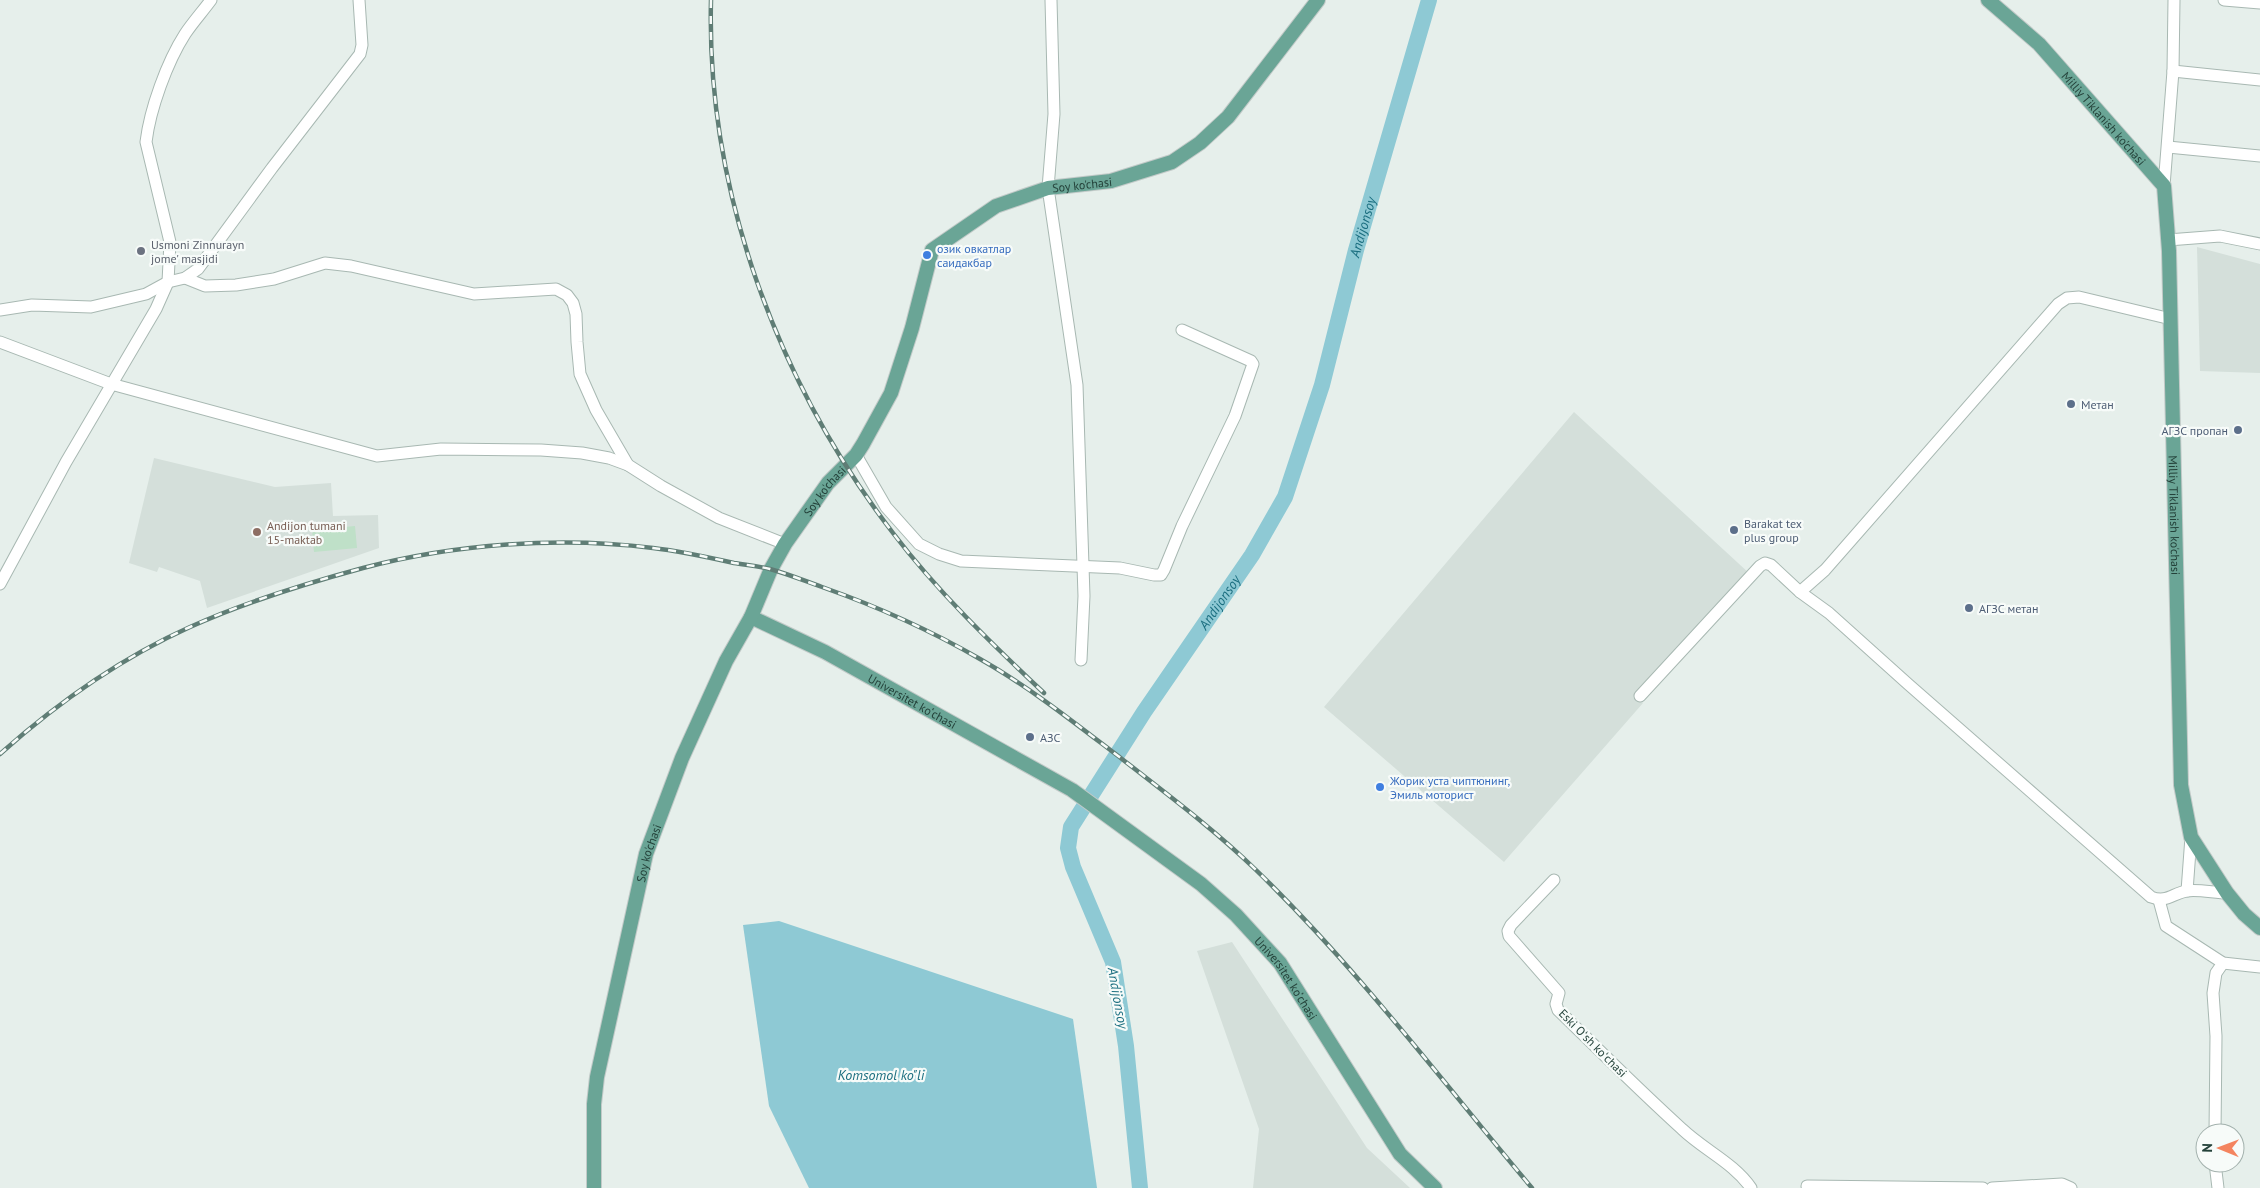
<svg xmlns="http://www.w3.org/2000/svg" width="2260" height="1188" font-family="'PT Sans',sans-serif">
  <rect width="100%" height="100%" fill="#e6efeb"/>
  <g fill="#d4dfda">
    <path d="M2197,247L2260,264V373L2200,371Z"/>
    <path d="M1574,412L1750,574L1638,698L1643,703L1504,862L1324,707Z"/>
    <path d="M154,458L275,487L331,483L333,516L378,515L379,548L207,608L200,581L159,567L157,572L129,563Z"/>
    <path d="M1232,942L1367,1148L1410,1188H1253L1259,1129L1197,951Z"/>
  </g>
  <path fill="#bfe0c8" d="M355,526L357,548L314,552L312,530Z"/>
  <path fill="#8ec9d4" d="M779,921L1073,1019L1097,1188H809L769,1106L743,925Z"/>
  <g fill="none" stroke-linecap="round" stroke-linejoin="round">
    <path stroke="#8ec9d4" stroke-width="16" id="s1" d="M1140,1188L1126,1046L1113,962L1073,867L1068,848L1071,827L1144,712L1252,555L1285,497L1322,385L1356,250L1429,0"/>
    <defs>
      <g id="minor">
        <path d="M1051,0L1054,114L1048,188L1077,385L1084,596L1081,660"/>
        <path d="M2224,0L2260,3"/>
        <path d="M2173,71L2260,80"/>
        <path d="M2168,147L2260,156"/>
        <path d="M2164,186L2173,71L2174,0"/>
        <path d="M2168,240L2220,236L2260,244"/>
        <path d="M185,278L205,286L236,285L274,279L325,263L351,266L474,294L556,289L567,295L573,303L576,314L577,342L580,374L596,410L628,465L661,486L719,518L785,544"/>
        <path d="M0,310L32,305L91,307L146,294L168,282L185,278L198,269L272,168L360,54L362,45L359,0"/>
        <path d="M0,342L111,384L377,456L441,449L541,450L582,453L609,458L628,465"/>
        <path d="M856,455L886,507L919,544L939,554L961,561L1120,568L1154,575H1161L1164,570L1182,526L1235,416L1253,364L1251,361L1182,330"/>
        <path d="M0,584L66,462L156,309L168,282L170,242L146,142C150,109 167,62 185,34C193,22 203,11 211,0"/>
        <path d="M1800,592L1825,570L2058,304L2067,298L2079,297L2171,319"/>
        <path d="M1640,696L1760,566L1765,563L1771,565L1800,592L1829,613L1908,684L2151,897C2166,903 2172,894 2186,891C2198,889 2215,893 2227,893"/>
        <path d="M1554,880L1511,925L1508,931L1509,936L1559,993L1556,1004L1558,1010C1599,1050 1640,1091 1682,1129C1704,1150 1734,1163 1751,1188"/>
        <path d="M2187,891L2191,837"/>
        <path d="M2159,900L2166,926L2223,963L2260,967"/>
        <path d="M2215,1133L2216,1036L2213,993L2216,973L2223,963"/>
        <path d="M2215,1163L2218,1188"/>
        <path d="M1807,1186L1983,1188"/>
        <path d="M1992,1188L2062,1184L2071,1188"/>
      </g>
      <g id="major">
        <path id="s2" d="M1988,0L2039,44L2164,186L2169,251L2181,785L2191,837L2227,893L2244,914L2260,928"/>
        <path id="s3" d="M751,617L825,652L1072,790L1201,884L1236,915L1280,963L1400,1154L1435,1188"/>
        <path id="s4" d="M594,1188V1104L597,1077L646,854L682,758L726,661L751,617L771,569L785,544L828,483L856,455L863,444L891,393L912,328L932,250L996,206L1048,188L1111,181L1172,162L1200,143L1228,117L1318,0"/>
      </g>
    </defs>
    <use href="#minor" stroke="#a8b8b2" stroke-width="13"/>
    <use href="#major" stroke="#c2cac8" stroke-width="16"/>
    <use href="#minor" stroke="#fff" stroke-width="11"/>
    <use href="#major" stroke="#6aa596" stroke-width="14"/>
    <defs>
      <g id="rail">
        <path d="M711,0C706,191 778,383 893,533C937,591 991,643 1044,693"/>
        <path d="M0,754C56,704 121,658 190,627C245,602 304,584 363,568C454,544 560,536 653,548C680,551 707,557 734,563C746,565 758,566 770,569C788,574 805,581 822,587C876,606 930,630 980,659C1031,688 1076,724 1122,759C1167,794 1215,830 1256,870C1356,967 1442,1081 1532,1188"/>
      </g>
    </defs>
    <use href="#rail" stroke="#5f7d75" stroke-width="4.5"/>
    <use href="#rail" stroke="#f7fbf9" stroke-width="2.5" stroke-dasharray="8" stroke-linecap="butt"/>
  </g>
  <circle fill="#6b7280" stroke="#f7fbf9" stroke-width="2" cx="141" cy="251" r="5"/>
  <g fill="#3f7fe0" stroke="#f7fbf9" stroke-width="2">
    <circle cx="927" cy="255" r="5"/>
    <circle cx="1380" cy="787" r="5"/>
  </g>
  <g fill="#5c6f8a" stroke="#f7fbf9" stroke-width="2">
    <circle cx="2071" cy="404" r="5"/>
    <circle cx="2238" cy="430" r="5"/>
    <circle cx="1734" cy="530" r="5"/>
    <circle cx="1969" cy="608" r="5"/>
    <circle cx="1030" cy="737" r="5"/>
  </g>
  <circle fill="#8d6e63" stroke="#f7fbf9" stroke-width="2" cx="257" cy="532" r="5"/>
  <g text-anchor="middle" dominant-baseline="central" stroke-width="4.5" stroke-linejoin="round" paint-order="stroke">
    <g font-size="12" fill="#24423a" stroke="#f7fbf9">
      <text stroke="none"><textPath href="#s2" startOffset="166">Milliy Tiklanish ko'chasi</textPath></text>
      <text stroke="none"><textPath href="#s4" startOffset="1181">Soy ko'chasi</textPath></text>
      <text stroke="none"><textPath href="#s4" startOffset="746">Soy ko'chasi</textPath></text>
      <text stroke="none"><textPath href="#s2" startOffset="586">Milliy Tiklanish ko'chasi</textPath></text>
      <text stroke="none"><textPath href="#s3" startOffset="182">Universitet kо‘chasi</textPath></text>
      <text stroke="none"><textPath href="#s4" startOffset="341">Soy ko'chasi</textPath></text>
      <text stroke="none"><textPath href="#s3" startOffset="652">Universitet kо‘chasi</textPath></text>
      <text transform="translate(1593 1043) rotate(45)">Eski Oʻsh koʻchasi</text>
    </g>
    <g font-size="12" fill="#5b616d" stroke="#f7fbf9" text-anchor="start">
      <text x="151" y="244">Usmoni Zinnurayn<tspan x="151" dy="14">jome' masjidi</tspan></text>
    </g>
    <g font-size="12" fill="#366cbe" stroke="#f7fbf9" text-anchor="start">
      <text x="937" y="248">озик овкатлар<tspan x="937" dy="14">саидакбар</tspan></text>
      <text x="1390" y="780">Жорик уста чиптюнинг,<tspan x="1390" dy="14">Эмиль моторист</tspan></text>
    </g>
    <g font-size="12" fill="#4e5e75" stroke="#f7fbf9" text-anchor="start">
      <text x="2081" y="404">Метан</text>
      <text x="2228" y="430" text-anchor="end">АГЗС пропан</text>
      <text x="1744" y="523">Barakat tex<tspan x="1744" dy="14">plus group</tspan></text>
      <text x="1979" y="608">АГЗС метан</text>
      <text x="1040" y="737">АЗС</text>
    </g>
    <g font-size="12" fill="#785e54" stroke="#f7fbf9" text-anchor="start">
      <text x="267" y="525">Andijon tumani<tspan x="267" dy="14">15-maktab</tspan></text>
    </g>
    <g font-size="14" font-style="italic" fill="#1c6f80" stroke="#f7fbf9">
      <text stroke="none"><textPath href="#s1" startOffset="1046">Andijonsoy</textPath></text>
      <text stroke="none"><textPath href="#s1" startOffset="641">Andijonsoy</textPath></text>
      <text transform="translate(1118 998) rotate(80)">Andijonsoy</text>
      <text x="881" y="1075">Komsomol ko"li</text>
    </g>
  </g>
  <g transform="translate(2220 1148) rotate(271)"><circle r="24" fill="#f7fbf9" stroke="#a3b1ad"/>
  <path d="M0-4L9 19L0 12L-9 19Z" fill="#f4845f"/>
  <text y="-8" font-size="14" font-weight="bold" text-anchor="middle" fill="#24423a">N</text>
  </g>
</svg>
